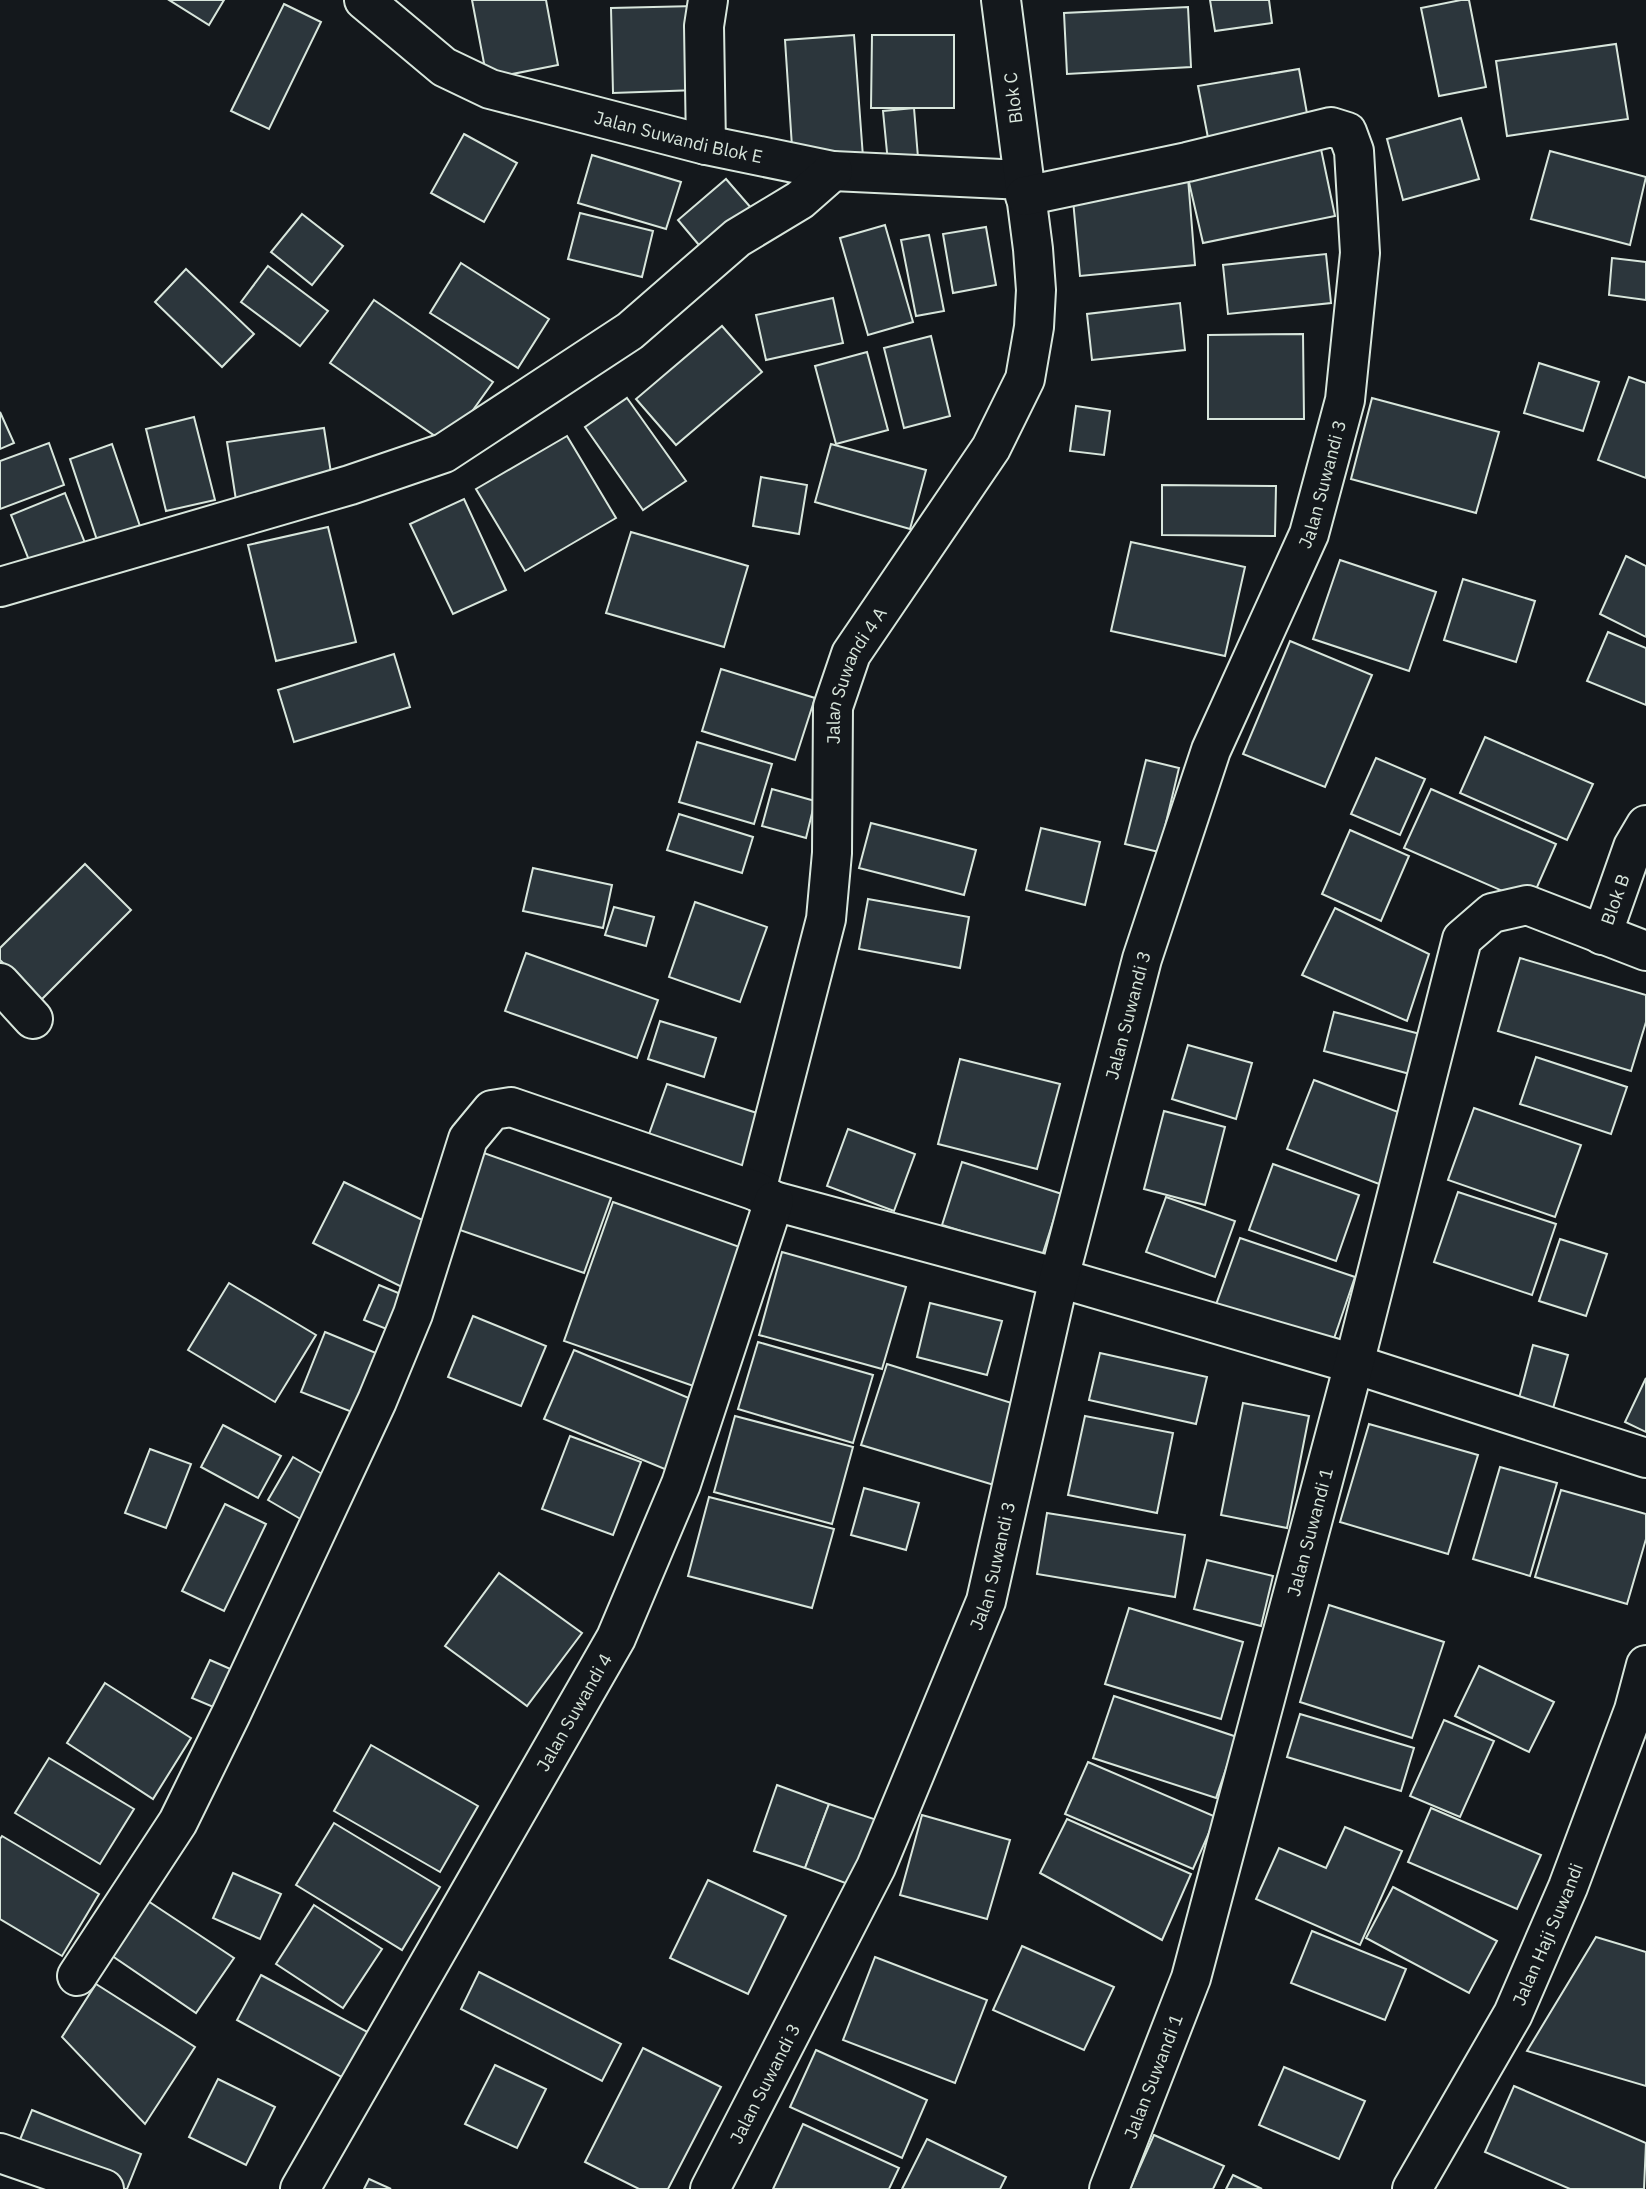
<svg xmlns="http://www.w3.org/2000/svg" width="1646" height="2189" font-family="'IBM Plex Sans',sans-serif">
  <rect width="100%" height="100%" fill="#14181c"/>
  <g fill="#2c363c" stroke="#d8e6dc" stroke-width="2">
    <path d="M169,0H224L209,25Z"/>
    <path d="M472,0H546L558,65L487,79Z"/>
    <path d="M1210,0H1269L1272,23L1215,31Z"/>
    <path d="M1461,0H1469L1486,87L1439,96L1421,8Z"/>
    <path d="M284,4L321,22L269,129L231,111Z"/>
    <path d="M695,6L697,90L613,93L611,8Z"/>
    <path d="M1188,7L1191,67L1067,74L1064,13Z"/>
    <path d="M854,35L863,157L793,162L785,40Z"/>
    <path d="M872,35H954V108H871Z"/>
    <path d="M1616,44L1628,119L1507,136L1496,61Z"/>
    <path d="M1299,69L1310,130L1210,148L1198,86Z"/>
    <path d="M914,108L919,170L889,173L883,111Z"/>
    <path d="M1461,118L1479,179L1403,200L1387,139Z"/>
    <path d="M464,134L517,163L484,222L431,193Z"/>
    <path d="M1321,149L1335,216L1203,243L1188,178Z"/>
    <path d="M1550,151L1646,177L1630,245L1531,219Z"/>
    <path d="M592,155L681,182L666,229L578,203Z"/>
    <path d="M1188,178L1195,265L1080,276L1072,189Z"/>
    <path d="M726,179L752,209L704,251L678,220Z"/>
    <path d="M580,213L653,231L642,277L568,259Z"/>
    <path d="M302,214L343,246L312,285L271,252Z"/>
    <path d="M885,225L913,322L868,335L840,238Z"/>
    <path d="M986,227L996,285L953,293L943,234Z"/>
    <path d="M929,235L944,311L916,316L901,240Z"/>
    <path d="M1326,254L1331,303L1228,314L1223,265Z"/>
    <path d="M1612,258L1646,262V300L1609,295Z"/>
    <path d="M461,263L549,319L518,368L430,313Z"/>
    <path d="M268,266L328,311L300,346L241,302Z"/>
    <path d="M186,269L254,334L222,367L155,302Z"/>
    <path d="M833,298L843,343L766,360L756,315Z"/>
    <path d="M374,300L493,382L448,445L330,363Z"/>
    <path d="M1180,303L1185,350L1092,360L1087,314Z"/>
    <path d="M722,326L762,372L676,445L636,399Z"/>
    <path d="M1303,334L1304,419H1208V335Z"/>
    <path d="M931,336L950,416L904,428L884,348Z"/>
    <path d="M867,352L888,430L836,444L815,366Z"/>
    <path d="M1539,363L1599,382L1583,431L1524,413Z"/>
    <path d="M1629,377L1646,383V478L1598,460Z"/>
    <path d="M627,398L686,481L643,510L585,427Z"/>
    <path d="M1372,398L1499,432L1476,513L1351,479Z"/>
    <path d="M1076,406L1110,411L1104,455L1070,451Z"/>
    <path d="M0,412L14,443L0,449Z"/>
    <path d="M194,417L215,500L166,511L146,429Z"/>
    <path d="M324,428L333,486L236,500L227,442Z"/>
    <path d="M567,436L616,518L525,571L476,489Z"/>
    <path d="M49,443L64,485L0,509V461Z"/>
    <path d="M112,444L142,532L99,546L70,459Z"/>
    <path d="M831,444L926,470L910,529L815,502Z"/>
    <path d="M761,477L807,485L799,534L753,526Z"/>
    <path d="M1162,485L1276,486L1275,536L1162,535Z"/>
    <path d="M65,493L85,543L31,565L11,515Z"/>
    <path d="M464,499L506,590L453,614L410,524Z"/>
    <path d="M328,527L356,642L276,661L248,545Z"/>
    <path d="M631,532L748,566L724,647L606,613Z"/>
    <path d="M1131,542L1245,567L1225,656L1111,631Z"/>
    <path d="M1626,556L1646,566V637L1600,614Z"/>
    <path d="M1340,560L1436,592L1409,671L1313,639Z"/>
    <path d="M1463,579L1535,601L1516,662L1444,640Z"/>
    <path d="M1608,632L1646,648V705L1587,681Z"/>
    <path d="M1290,641L1372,675L1325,787L1243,754Z"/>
    <path d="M394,654L410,707L294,742L278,690Z"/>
    <path d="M721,669L815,698L795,760L702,731Z"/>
    <path d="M1485,737L1593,784L1567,840L1460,793Z"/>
    <path d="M697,742L772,764L754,824L679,802Z"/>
    <path d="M1376,758L1425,779L1400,835L1351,814Z"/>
    <path d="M1146,760L1179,768L1159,852L1125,844Z"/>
    <path d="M772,789L815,801L806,838L762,826Z"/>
    <path d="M1431,789L1556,844L1530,903L1404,848Z"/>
    <path d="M679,814L753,837L742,873L667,850Z"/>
    <path d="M871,823L976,850L964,895L859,868Z"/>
    <path d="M1041,828L1100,842L1085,905L1026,890Z"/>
    <path d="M1350,830L1409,856L1381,921L1322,894Z"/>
    <path d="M85,864L131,910L41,1000L0,960V948Z"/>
    <path d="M533,868L612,885L603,928L523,911Z"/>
    <path d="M868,899L969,917L960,968L859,949Z"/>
    <path d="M695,902L767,927L740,1002L669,977Z"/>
    <path d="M614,907L654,917L646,946L605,935Z"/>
    <path d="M1335,908L1429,954L1407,1021L1302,975Z"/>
    <path d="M526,953L658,1000L637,1058L505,1011Z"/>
    <path d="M1520,958L1646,995V1022L1631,1071L1498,1031Z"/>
    <path d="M1334,1012L1432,1037L1421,1077L1324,1051Z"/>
    <path d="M660,1021L716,1038L704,1077L648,1059Z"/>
    <path d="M1188,1045L1252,1063L1236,1119L1172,1099Z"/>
    <path d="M1536,1057L1627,1087L1611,1134L1520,1104Z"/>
    <path d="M960,1059L1060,1084L1037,1169L938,1144Z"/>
    <path d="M1314,1080L1406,1115L1379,1184L1287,1149Z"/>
    <path d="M667,1084L760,1114L741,1169L648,1137Z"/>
    <path d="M1474,1108L1581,1145L1555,1217L1448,1180Z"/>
    <path d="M1164,1111L1225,1127L1205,1205L1144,1189Z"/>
    <path d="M848,1129L915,1154L894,1211L827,1186Z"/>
    <path d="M481,1152L611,1198L584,1273L454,1228Z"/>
    <path d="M962,1162L1062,1194L1042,1256L942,1225Z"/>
    <path d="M1273,1164L1359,1195L1336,1261L1249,1230Z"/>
    <path d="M344,1182L439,1228L408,1290L313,1243Z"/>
    <path d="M1458,1192L1556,1224L1532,1295L1434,1262Z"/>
    <path d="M1166,1197L1235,1221L1215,1277L1146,1252Z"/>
    <path d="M613,1202L751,1251L702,1389L564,1341Z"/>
    <path d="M1240,1238L1355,1277L1328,1356L1213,1313Z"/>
    <path d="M1560,1239L1607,1254L1586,1316L1539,1301Z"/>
    <path d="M782,1252L906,1287L882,1369L759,1335Z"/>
    <path d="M229,1283L316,1335L275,1402L188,1350Z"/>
    <path d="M379,1285L408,1297L394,1332L364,1320Z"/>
    <path d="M930,1303L1002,1321L987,1375L917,1357Z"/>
    <path d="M473,1316L546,1346L521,1406L448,1377Z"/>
    <path d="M325,1332L376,1353L352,1412L301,1392Z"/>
    <path d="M758,1342L873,1375L853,1443L738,1409Z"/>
    <path d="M1533,1345L1568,1355L1552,1412L1518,1402Z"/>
    <path d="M574,1350L696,1401L667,1470L544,1419Z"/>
    <path d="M1100,1353L1207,1377L1196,1424L1089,1400Z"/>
    <path d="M887,1364L1018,1405L994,1485L861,1445Z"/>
    <path d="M1646,1378V1432L1625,1422Z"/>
    <path d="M1243,1403L1309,1416L1287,1528L1221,1515Z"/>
    <path d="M735,1416L853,1447L832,1524L714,1492Z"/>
    <path d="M1085,1416L1173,1433L1157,1513L1068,1495Z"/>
    <path d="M1369,1424L1478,1455L1448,1554L1340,1522Z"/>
    <path d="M223,1425L281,1456L258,1498L201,1467Z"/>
    <path d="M570,1436L641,1462L613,1535L542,1509Z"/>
    <path d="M150,1449L191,1464L166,1528L125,1513Z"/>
    <path d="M293,1457L329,1478L304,1521L268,1500Z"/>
    <path d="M1500,1467L1557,1483L1530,1576L1473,1559Z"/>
    <path d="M864,1488L919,1503L906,1550L851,1535Z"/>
    <path d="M1561,1490L1646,1514V1539L1627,1604L1535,1577Z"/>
    <path d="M709,1497L834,1529L812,1608L688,1576Z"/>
    <path d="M225,1504L266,1524L224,1611L182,1591Z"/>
    <path d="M1047,1513L1185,1535L1175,1597L1037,1574Z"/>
    <path d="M1207,1560L1273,1576L1261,1626L1194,1609Z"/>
    <path d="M499,1573L582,1633L527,1706L445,1646Z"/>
    <path d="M1329,1605L1444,1642L1412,1738L1300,1702Z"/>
    <path d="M1129,1608L1243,1642L1221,1719L1105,1684Z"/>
    <path d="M210,1660L235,1671L218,1709L192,1698Z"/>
    <path d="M1479,1666L1554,1702L1529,1752L1455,1716Z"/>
    <path d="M105,1683L191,1738L153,1799L67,1743Z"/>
    <path d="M1114,1696L1237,1737L1216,1798L1093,1758Z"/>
    <path d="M1300,1714L1414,1748L1401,1791L1287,1757Z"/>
    <path d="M1444,1720L1494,1741L1460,1817L1410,1796Z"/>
    <path d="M371,1745L478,1806L440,1872L334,1811Z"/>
    <path d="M49,1758L134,1809L100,1864L15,1813Z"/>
    <path d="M1088,1762L1216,1817L1193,1869L1065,1814Z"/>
    <path d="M777,1785L829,1804L805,1868L754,1851Z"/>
    <path d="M829,1804L880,1821L856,1887L805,1868Z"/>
    <path d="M1431,1808L1541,1855L1517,1909L1408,1862Z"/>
    <path d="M922,1815L1010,1840L987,1919L900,1895Z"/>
    <path d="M1067,1819L1191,1874L1162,1940L1040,1873Z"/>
    <path d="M334,1823L440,1887L402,1950L296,1885Z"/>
    <path d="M1345,1827L1402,1851L1360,1945L1256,1899L1279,1848L1326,1868Z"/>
    <path d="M2,1836L99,1894L62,1956L0,1919V1839Z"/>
    <path d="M233,1873L281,1894L260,1939L213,1918Z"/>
    <path d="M708,1880L786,1916L748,1994L670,1958Z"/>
    <path d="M1393,1887L1497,1941L1469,1993L1366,1938Z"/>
    <path d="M142,1897L234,1958L196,2013L105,1951Z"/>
    <path d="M314,1905L382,1949L343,2008L276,1964Z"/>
    <path d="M1312,1931L1406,1969L1385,2020L1291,1983Z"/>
    <path d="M1596,1937L1646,1952V2086L1527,2051Z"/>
    <path d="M1022,1946L1114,1987L1084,2050L993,2010Z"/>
    <path d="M875,1957L987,2000L955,2083L843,2040Z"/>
    <path d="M479,1972L621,2044L602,2081L461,2009Z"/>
    <path d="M261,1975L373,2035L347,2080L237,2020Z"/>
    <path d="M96,1984L195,2047L145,2124L62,2037Z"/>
    <path d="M643,2048L721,2087L668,2189H639L585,2162Z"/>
    <path d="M816,2050L927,2100L902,2158L790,2107Z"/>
    <path d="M495,2065L546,2089L517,2148L465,2124Z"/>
    <path d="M1284,2067L1365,2101L1339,2159L1259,2125Z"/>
    <path d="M218,2079L275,2107L246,2165L189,2137Z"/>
    <path d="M1514,2086L1646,2143L1644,2189H1570L1485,2152Z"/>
    <path d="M32,2110L141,2154L127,2189H105L15,2152Z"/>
    <path d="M803,2124L899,2168L889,2189H773Z"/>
    <path d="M1154,2135L1224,2166L1213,2189H1130Z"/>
    <path d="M927,2139L1006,2177L1000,2189H902Z"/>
    <path d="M1233,2175L1262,2189H1226Z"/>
    <path d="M369,2179L391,2189H364Z"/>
  </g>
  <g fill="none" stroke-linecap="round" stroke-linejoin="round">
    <defs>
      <g id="minor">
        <path id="s1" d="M364,0L444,67L490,89L706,145L833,171L1023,180"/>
        <path d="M706,145L704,26L708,0"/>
        <path d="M0,587L350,485L444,453L630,331L737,238L800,200L833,171"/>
        <path id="s2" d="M1602,935L1633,847L1646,825"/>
        <path d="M0,983L33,1019"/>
        <path id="s3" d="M756,1191L826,919L832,853L833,707L851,654L991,448L1025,379L1034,327L1036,290L1033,249L1001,0"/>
        <path d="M77,1976L178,1822L231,1714L377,1401L413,1314L468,1139L492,1110L511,1107L756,1191L774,1201L1059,1278L1354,1364L1646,1458"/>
        <path d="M0,2153L104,2189"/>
        <path id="s4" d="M300,2189L616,1638L681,1484L774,1201"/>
        <path id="s5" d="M710,2189L876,1867L986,1601L1059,1278L1142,959L1211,750L1309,534L1345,400L1360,253L1354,151L1347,132L1331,127L1187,162L1025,196"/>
        <path id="s6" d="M1109,2189L1191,1978L1354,1364L1462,939L1492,913L1527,905L1646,951"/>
        <path id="s7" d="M1412,2189L1513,2014L1568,1887L1634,1710L1646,1665"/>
      </g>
    </defs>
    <use href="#minor" stroke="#d8e6dc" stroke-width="42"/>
    <use href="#minor" stroke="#14181c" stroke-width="38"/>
  </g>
  <g text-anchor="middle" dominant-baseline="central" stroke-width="5" stroke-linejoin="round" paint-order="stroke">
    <g font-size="18" fill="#d8e6dc" stroke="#14181c">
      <text transform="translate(1013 98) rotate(-97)">Blok C</text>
      <text stroke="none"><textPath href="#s1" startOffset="350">Jalan Suwandi Blok E</textPath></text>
      <text stroke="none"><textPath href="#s5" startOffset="1820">Jalan Suwandi 3</textPath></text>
      <text stroke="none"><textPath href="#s3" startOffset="530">Jalan Suwandi 4 A</textPath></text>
      <text stroke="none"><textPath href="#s2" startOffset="38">Blok B</textPath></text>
      <text stroke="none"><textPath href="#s5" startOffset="1253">Jalan Suwandi 3</textPath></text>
      <text stroke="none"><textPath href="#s6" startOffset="688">Jalan Suwandi 1</textPath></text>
      <text stroke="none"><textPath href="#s5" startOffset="686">Jalan Suwandi 3</textPath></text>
      <text stroke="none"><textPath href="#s4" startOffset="550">Jalan Suwandi 4</textPath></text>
      <text stroke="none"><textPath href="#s7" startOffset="289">Jalan Haji Suwandi</textPath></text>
      <text stroke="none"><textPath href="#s6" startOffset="121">Jalan Suwandi 1</textPath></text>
      <text stroke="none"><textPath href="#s5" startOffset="119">Jalan Suwandi 3</textPath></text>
    </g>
  </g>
</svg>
